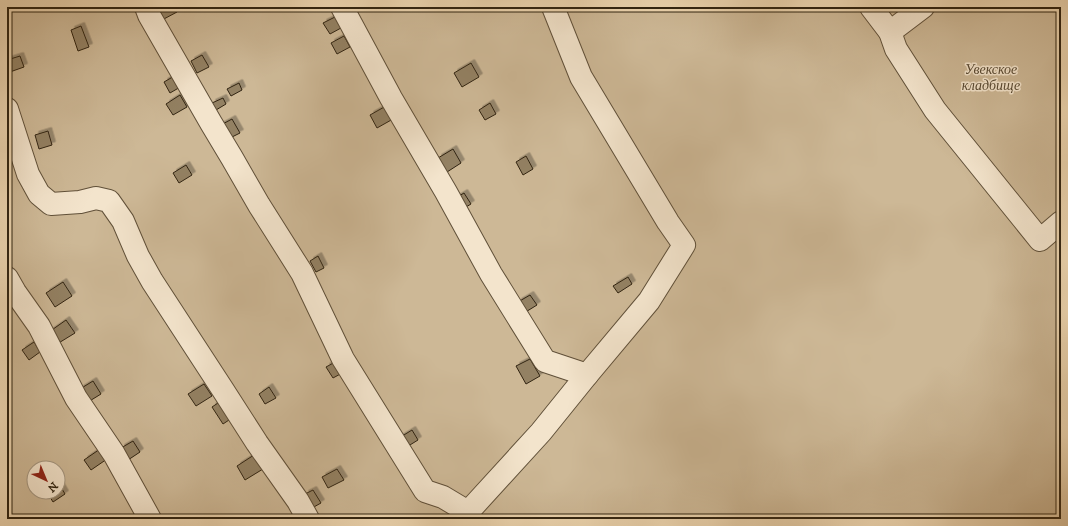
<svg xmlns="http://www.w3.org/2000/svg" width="1068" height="526" font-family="'IM FELL DW Pica',serif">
  <defs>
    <filter id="shadow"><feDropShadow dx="3.5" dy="-3.5" stdDeviation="0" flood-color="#0004"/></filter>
  </defs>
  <rect width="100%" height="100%" fill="#edd6b1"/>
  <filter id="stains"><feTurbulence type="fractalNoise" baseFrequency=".005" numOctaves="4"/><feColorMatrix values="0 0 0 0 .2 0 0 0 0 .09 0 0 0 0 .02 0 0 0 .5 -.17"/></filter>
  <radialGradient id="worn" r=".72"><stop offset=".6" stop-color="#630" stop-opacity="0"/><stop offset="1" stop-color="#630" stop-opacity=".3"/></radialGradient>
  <path fill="#cdb896" stroke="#7f6e54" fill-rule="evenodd" d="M7,7H1061V519H7ZM34,468H58V492H34Z"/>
  <g fill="#938164" stroke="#312411" filter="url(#shadow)">
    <path d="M162,7H174L177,12L162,20L157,10Z"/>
    <path d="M335,17L341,28L330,34L323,23Z"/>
    <path d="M81,26L89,47L78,51L71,30Z"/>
    <path d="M344,36L350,47L337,54L331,43Z"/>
    <path d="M202,55L209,67L197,73L191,61Z"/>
    <path d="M20,56L24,67L7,73V60Z"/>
    <path d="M471,63L479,77L462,87L454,73Z"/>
    <path d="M176,75L182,86L170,93L164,82Z"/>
    <path d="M239,83L242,90L231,96L227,89Z"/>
    <path d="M180,95L187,107L173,115L166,104Z"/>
    <path d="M223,98L226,104L216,110L212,103Z"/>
    <path d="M490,103L496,114L485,120L479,110Z"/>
    <path d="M386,106L393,119L377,128L370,115Z"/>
    <path d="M232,119L240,133L226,140L219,126Z"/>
    <path d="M48,131L52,145L39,149L35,135Z"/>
    <path d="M453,149L461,163L447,172L438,158Z"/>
    <path d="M526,156L533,169L523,175L516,162Z"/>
    <path d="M186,165L192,175L179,183L173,173Z"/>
    <path d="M464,193L471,204L461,210L454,199Z"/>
    <path d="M318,256L324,268L316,272L310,261Z"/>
    <path d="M628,277L632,284L618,293L613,286Z"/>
    <path d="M63,282L72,296L55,307L46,293Z"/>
    <path d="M530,295L537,305L524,313L518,302Z"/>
    <path d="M66,320L75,333L57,344L49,332Z"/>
    <path d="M34,342L40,352L29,360L22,350Z"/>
    <path d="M530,359L540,376L526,384L516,366Z"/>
    <path d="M337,361L344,372L333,378L326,367Z"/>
    <path d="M93,381L101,394L88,402L80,389Z"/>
    <path d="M204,384L212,396L196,406L188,394Z"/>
    <path d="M269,387L276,398L265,404L259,394Z"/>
    <path d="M221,401L232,418L223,424L212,407Z"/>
    <path d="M412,430L418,440L405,448L399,438Z"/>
    <path d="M133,441L140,452L128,460L121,448Z"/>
    <path d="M100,449L107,459L91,470L84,460Z"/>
    <path d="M254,455L263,469L245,480L237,466Z"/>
    <path d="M337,469L344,480L328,488L322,477Z"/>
    <path d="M58,482L65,494L53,502L47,492H58Z"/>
    <path d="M313,490L321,503L312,508L305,494Z"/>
  </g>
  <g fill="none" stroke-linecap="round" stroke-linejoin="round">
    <defs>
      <g id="minor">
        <path d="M146,7L149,15L211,123L232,158L259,205L302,273L343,359L425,491L443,497L468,512"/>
        <path d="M342,7L391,98L446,192L491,274L545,361L587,375"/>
        <path d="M871,7L890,32L896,49L935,110L1040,240L1061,222"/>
        <path d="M890,32L923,7"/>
        <path d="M7,109L28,174L39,194L51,204L80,202L96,198L109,201L123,221L138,256L152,281L223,390L257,443L298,501L308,519"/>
        <path d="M7,278L15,292L39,326L76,398L114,454L150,519"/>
        <path d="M460,519L468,512L541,432L587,375L649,301L684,245L668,222L581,77L553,7"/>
      </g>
    </defs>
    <use href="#minor" stroke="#605039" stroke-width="24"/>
    <use href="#minor" stroke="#f3e4cc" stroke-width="22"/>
  </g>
  <g text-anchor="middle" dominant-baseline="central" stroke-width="3" stroke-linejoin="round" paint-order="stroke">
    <g font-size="14" font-style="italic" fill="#584932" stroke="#f3e4cc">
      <text x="991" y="70">Увекское<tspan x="991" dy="16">кладбище</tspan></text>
    </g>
  </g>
  <rect width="1068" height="526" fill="none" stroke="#edd6b1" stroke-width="24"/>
  <rect x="8" y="8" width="1052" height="510" fill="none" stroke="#312411" stroke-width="2"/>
  <rect x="12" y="12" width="1044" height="502" fill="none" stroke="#312411"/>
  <g transform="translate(46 480) rotate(136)"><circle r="19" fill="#f3e4cc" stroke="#a59781"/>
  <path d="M0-3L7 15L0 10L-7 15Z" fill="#8f2418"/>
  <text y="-6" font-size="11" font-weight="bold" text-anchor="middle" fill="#312411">N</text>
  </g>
  <rect width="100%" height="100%" filter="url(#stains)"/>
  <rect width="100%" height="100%" fill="url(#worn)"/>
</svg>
